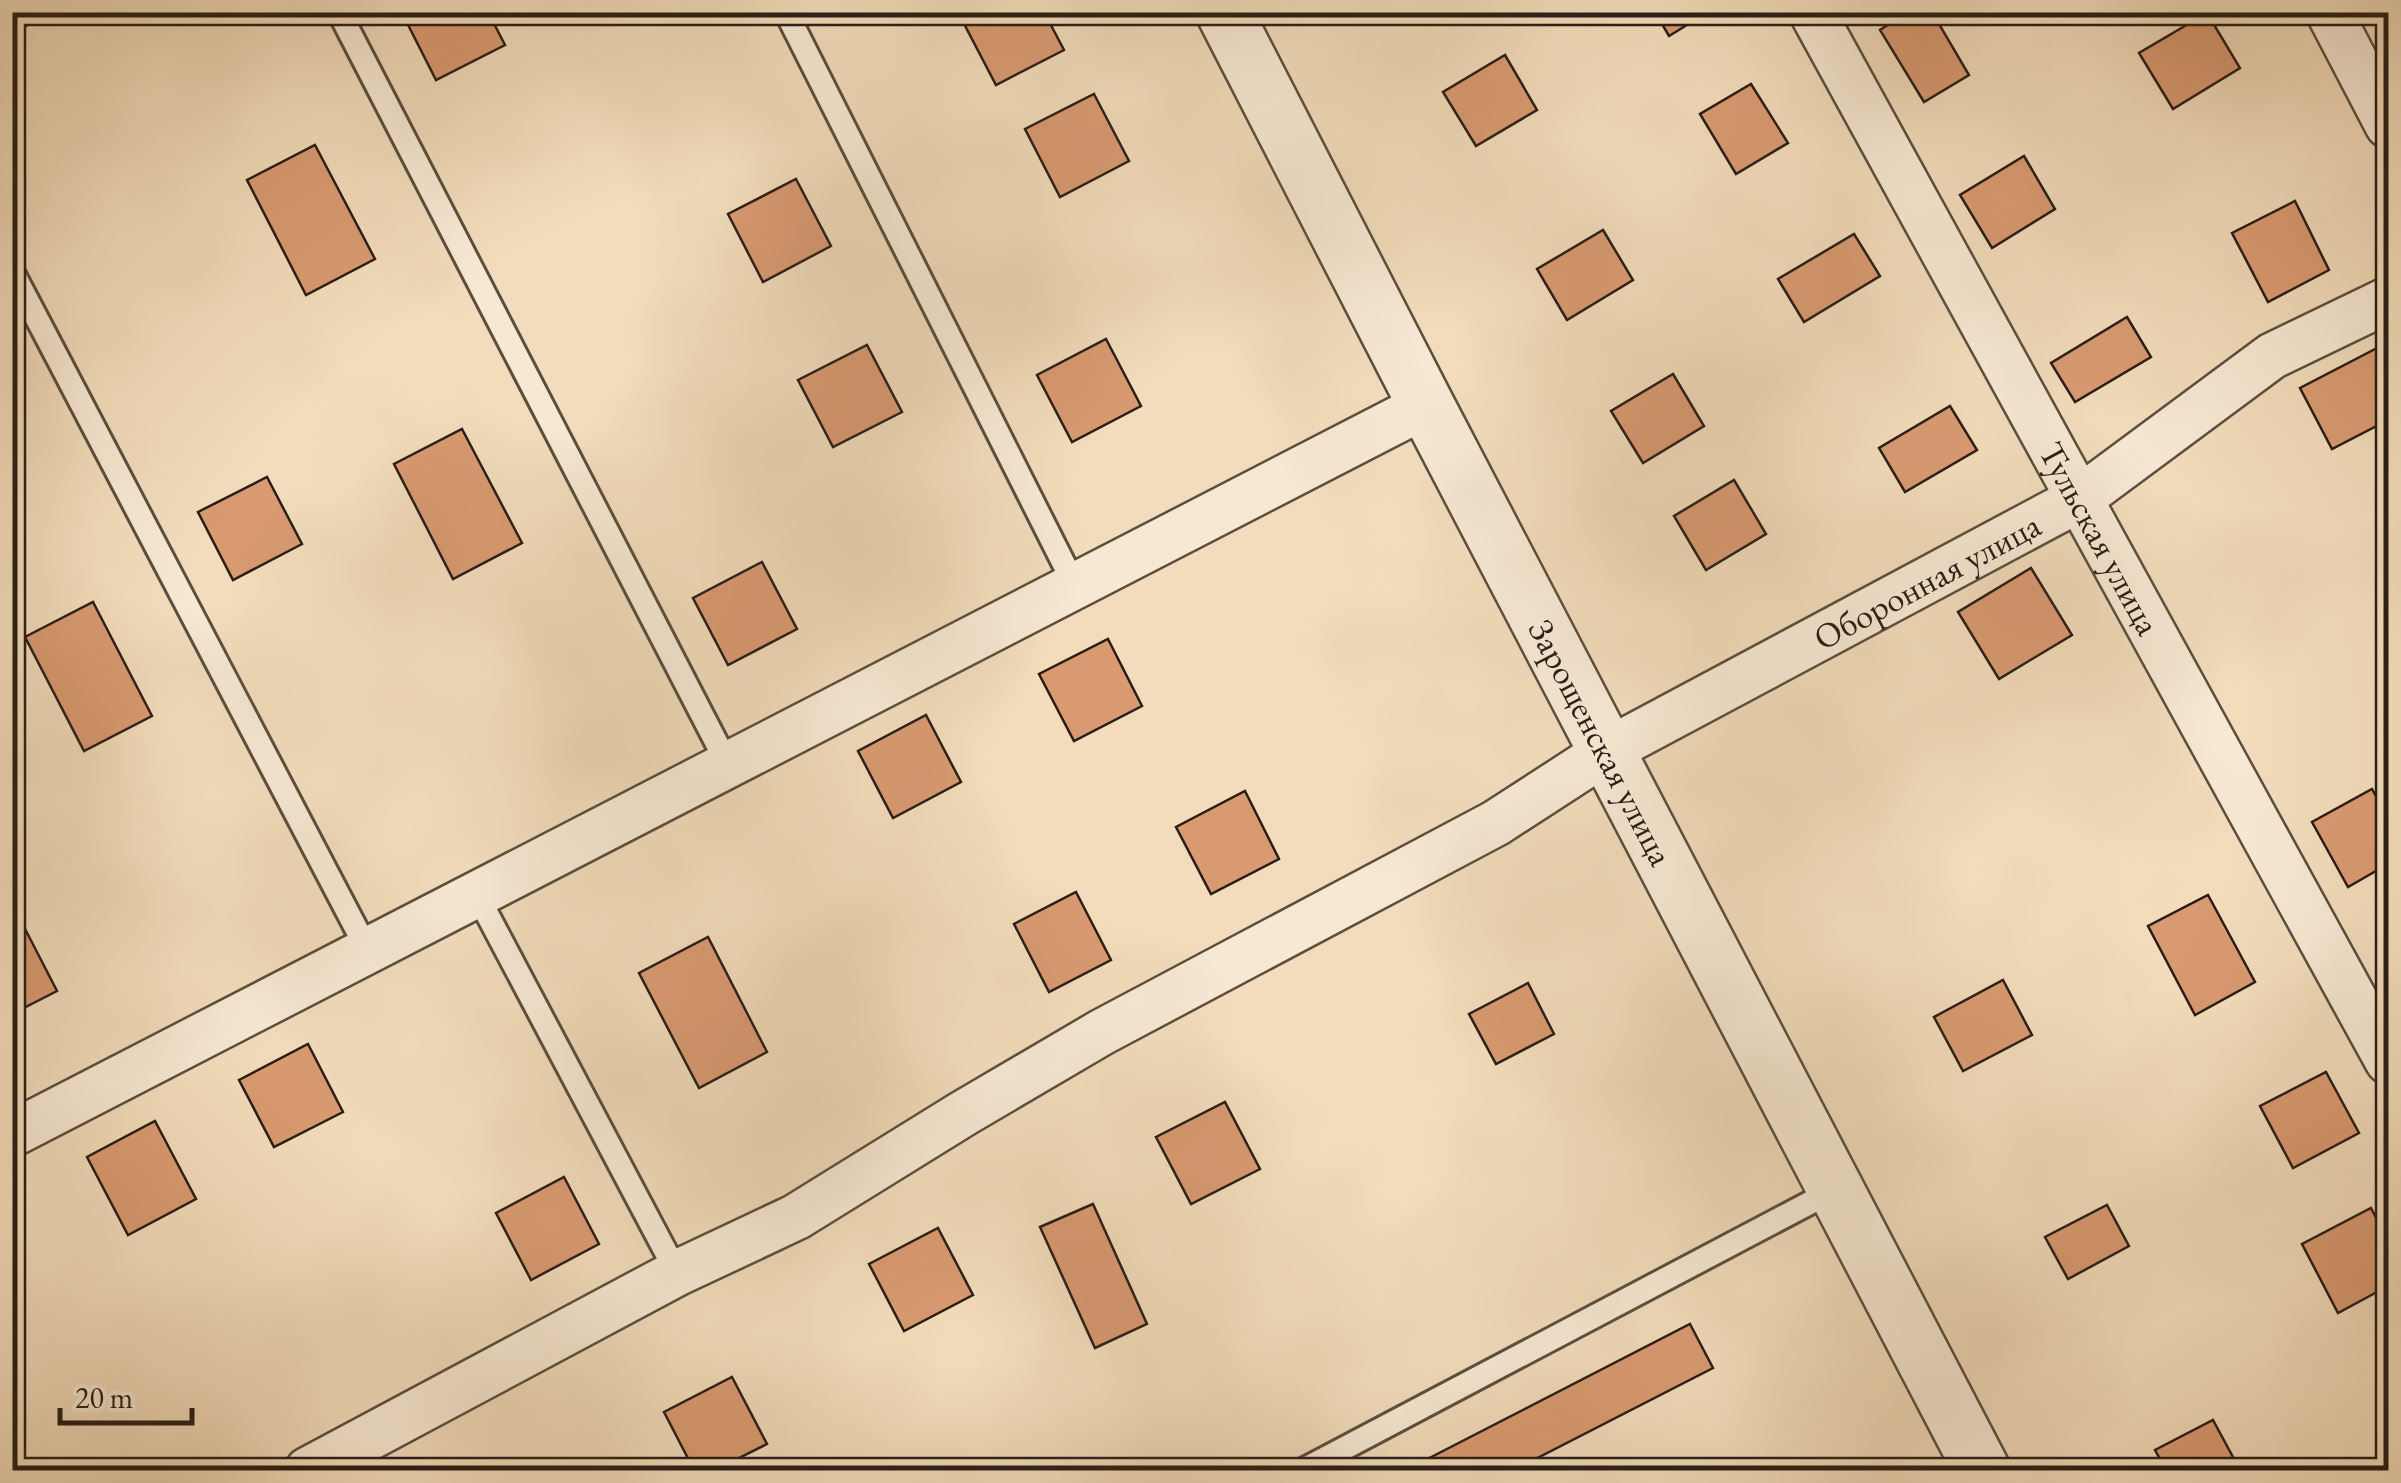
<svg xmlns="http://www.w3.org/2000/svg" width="2401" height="1483" font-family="'EB Garamond',serif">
  <rect width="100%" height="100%" fill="#f2dcbb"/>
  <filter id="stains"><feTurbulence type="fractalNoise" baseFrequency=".002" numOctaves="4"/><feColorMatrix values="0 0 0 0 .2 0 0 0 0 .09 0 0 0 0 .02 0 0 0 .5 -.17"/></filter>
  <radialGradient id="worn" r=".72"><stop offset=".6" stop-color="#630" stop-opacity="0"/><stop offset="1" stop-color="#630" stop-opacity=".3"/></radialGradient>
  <g fill="#d99a72" stroke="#291e17" stroke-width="2.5">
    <path d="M12,12H34L38,20L12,33Z"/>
    <path d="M488,12L505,45L436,80L402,13Z"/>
    <path d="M972,12H1044L1064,50L996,85L961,18Z"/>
    <path d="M1655,12H1708L1669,36Z"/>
    <path d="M1908,12H1932L1969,75L1924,102L1880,30Z"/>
    <path d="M2207,13L2240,68L2173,109L2139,53Z"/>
    <path d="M1505,55L1537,110L1476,146L1443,92Z"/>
    <path d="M1751,84L1788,143L1736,174L1700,114Z"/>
    <path d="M1094,94L1129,161L1060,197L1025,129Z"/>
    <path d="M315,145L375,259L306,295L247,180Z"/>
    <path d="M2024,156L2055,209L1992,248L1960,195Z"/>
    <path d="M796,179L831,246L763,282L728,214Z"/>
    <path d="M2295,201L2329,270L2268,302L2232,233Z"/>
    <path d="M1603,230L1633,280L1567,320L1537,269Z"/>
    <path d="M1854,234L1880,276L1804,322L1778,279Z"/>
    <path d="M2127,317L2151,357L2075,402L2051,363Z"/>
    <path d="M1106,339L1141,406L1072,442L1037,375Z"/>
    <path d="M867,345L902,412L833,447L798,380Z"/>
    <path d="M2383,345L2388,356V420L2332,449L2300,388Z"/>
    <path d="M1673,374L1704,426L1643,463L1611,411Z"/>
    <path d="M1950,406L1977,450L1905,492L1879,448Z"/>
    <path d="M462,429L522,543L453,579L394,464Z"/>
    <path d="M267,477L302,544L233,580L198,512Z"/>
    <path d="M1734,480L1766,534L1706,570L1674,516Z"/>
    <path d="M762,562L797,629L728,665L693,598Z"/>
    <path d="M2031,568L2072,635L1999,679L1958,612Z"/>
    <path d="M93,602L152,716L84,751L25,637Z"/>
    <path d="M1108,639L1142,706L1074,741L1039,674Z"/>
    <path d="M926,715L961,782L893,818L858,751Z"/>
    <path d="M2372,789L2388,818V864L2348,887L2312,822Z"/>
    <path d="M1245,791L1279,859L1211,894L1176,827Z"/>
    <path d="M1076,892L1111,960L1049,992L1014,924Z"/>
    <path d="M2208,895L2255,982L2195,1015L2148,926Z"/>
    <path d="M22,923L57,991L12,1014V928Z"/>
    <path d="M708,937L767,1052L699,1088L639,973Z"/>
    <path d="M2003,980L2032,1035L1963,1071L1934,1017Z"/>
    <path d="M1528,983L1554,1034L1496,1064L1469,1014Z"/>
    <path d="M308,1044L343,1112L274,1147L239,1080Z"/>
    <path d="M2326,1072L2359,1133L2293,1168L2260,1106Z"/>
    <path d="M1225,1102L1260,1169L1191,1204L1156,1137Z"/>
    <path d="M155,1121L196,1199L128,1235L87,1157Z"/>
    <path d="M564,1177L599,1244L531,1280L496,1213Z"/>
    <path d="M1093,1204L1147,1324L1095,1348L1040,1227Z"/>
    <path d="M2107,1205L2129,1246L2068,1279L2045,1237Z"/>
    <path d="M2371,1208L2388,1241V1286L2338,1313L2302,1244Z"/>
    <path d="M938,1228L973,1295L904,1331L869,1264Z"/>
    <path d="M1690,1324L1713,1368L1514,1470H1406Z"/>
    <path d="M732,1377L767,1444L715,1470H694L664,1412Z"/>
    <path d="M2213,1420L2240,1470H2166L2155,1450Z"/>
  </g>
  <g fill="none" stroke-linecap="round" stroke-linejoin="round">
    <defs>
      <g id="service">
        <path d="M339,12L728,765"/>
        <path d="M786,12L1075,586"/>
        <path d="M12,271L368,951"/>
        <path d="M477,895L677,1273"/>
        <path d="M1303,1470L1836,1189"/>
      </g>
      <g id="minor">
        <path id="s1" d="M1812,12L2388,1061"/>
        <path d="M2329,12L2388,125"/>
        <path d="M12,1134L1426,405"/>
        <path id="s2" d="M308,1470L677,1273L796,1217L964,1113L1102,1032L1496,823L1607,751L2079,499L2272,356L2388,300"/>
      </g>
      <g id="tertiary">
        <path id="s3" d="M1224,12L1426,405L1982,1470"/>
      </g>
    </defs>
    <use href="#service" stroke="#5b4e40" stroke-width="28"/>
    <use href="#minor" stroke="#5b4e40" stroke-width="50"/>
    <use href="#tertiary" stroke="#5b4e40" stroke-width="60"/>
    <use href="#service" stroke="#f7e8d3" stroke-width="22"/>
    <use href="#minor" stroke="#f7e8d3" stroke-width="45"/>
    <use href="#tertiary" stroke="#f7e8d3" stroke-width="55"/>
  </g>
  <g text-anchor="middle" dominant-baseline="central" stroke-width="8" stroke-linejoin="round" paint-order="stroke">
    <g font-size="35" fill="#291e17" stroke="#f7e8d3">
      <text stroke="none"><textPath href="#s1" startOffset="600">Тульская улица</textPath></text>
      <text stroke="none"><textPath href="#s2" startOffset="1848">Оборонная улица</textPath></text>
      <text stroke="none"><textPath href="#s3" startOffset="822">Зарощенская улица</textPath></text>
    </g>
  </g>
  <rect width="2401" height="1483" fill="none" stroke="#f2dcbb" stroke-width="50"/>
  <rect x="15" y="15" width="2371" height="1453" fill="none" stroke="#291e17" stroke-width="5"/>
  <rect x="25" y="25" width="2351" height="1433" fill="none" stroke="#291e17" stroke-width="2.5"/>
  <path d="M60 1408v15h132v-15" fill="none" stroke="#291e17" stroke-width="5"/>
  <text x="75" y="1408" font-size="30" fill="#291e17" stroke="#f7e8d3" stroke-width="8" paint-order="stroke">20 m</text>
  <rect width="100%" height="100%" filter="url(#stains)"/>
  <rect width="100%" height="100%" fill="url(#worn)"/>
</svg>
